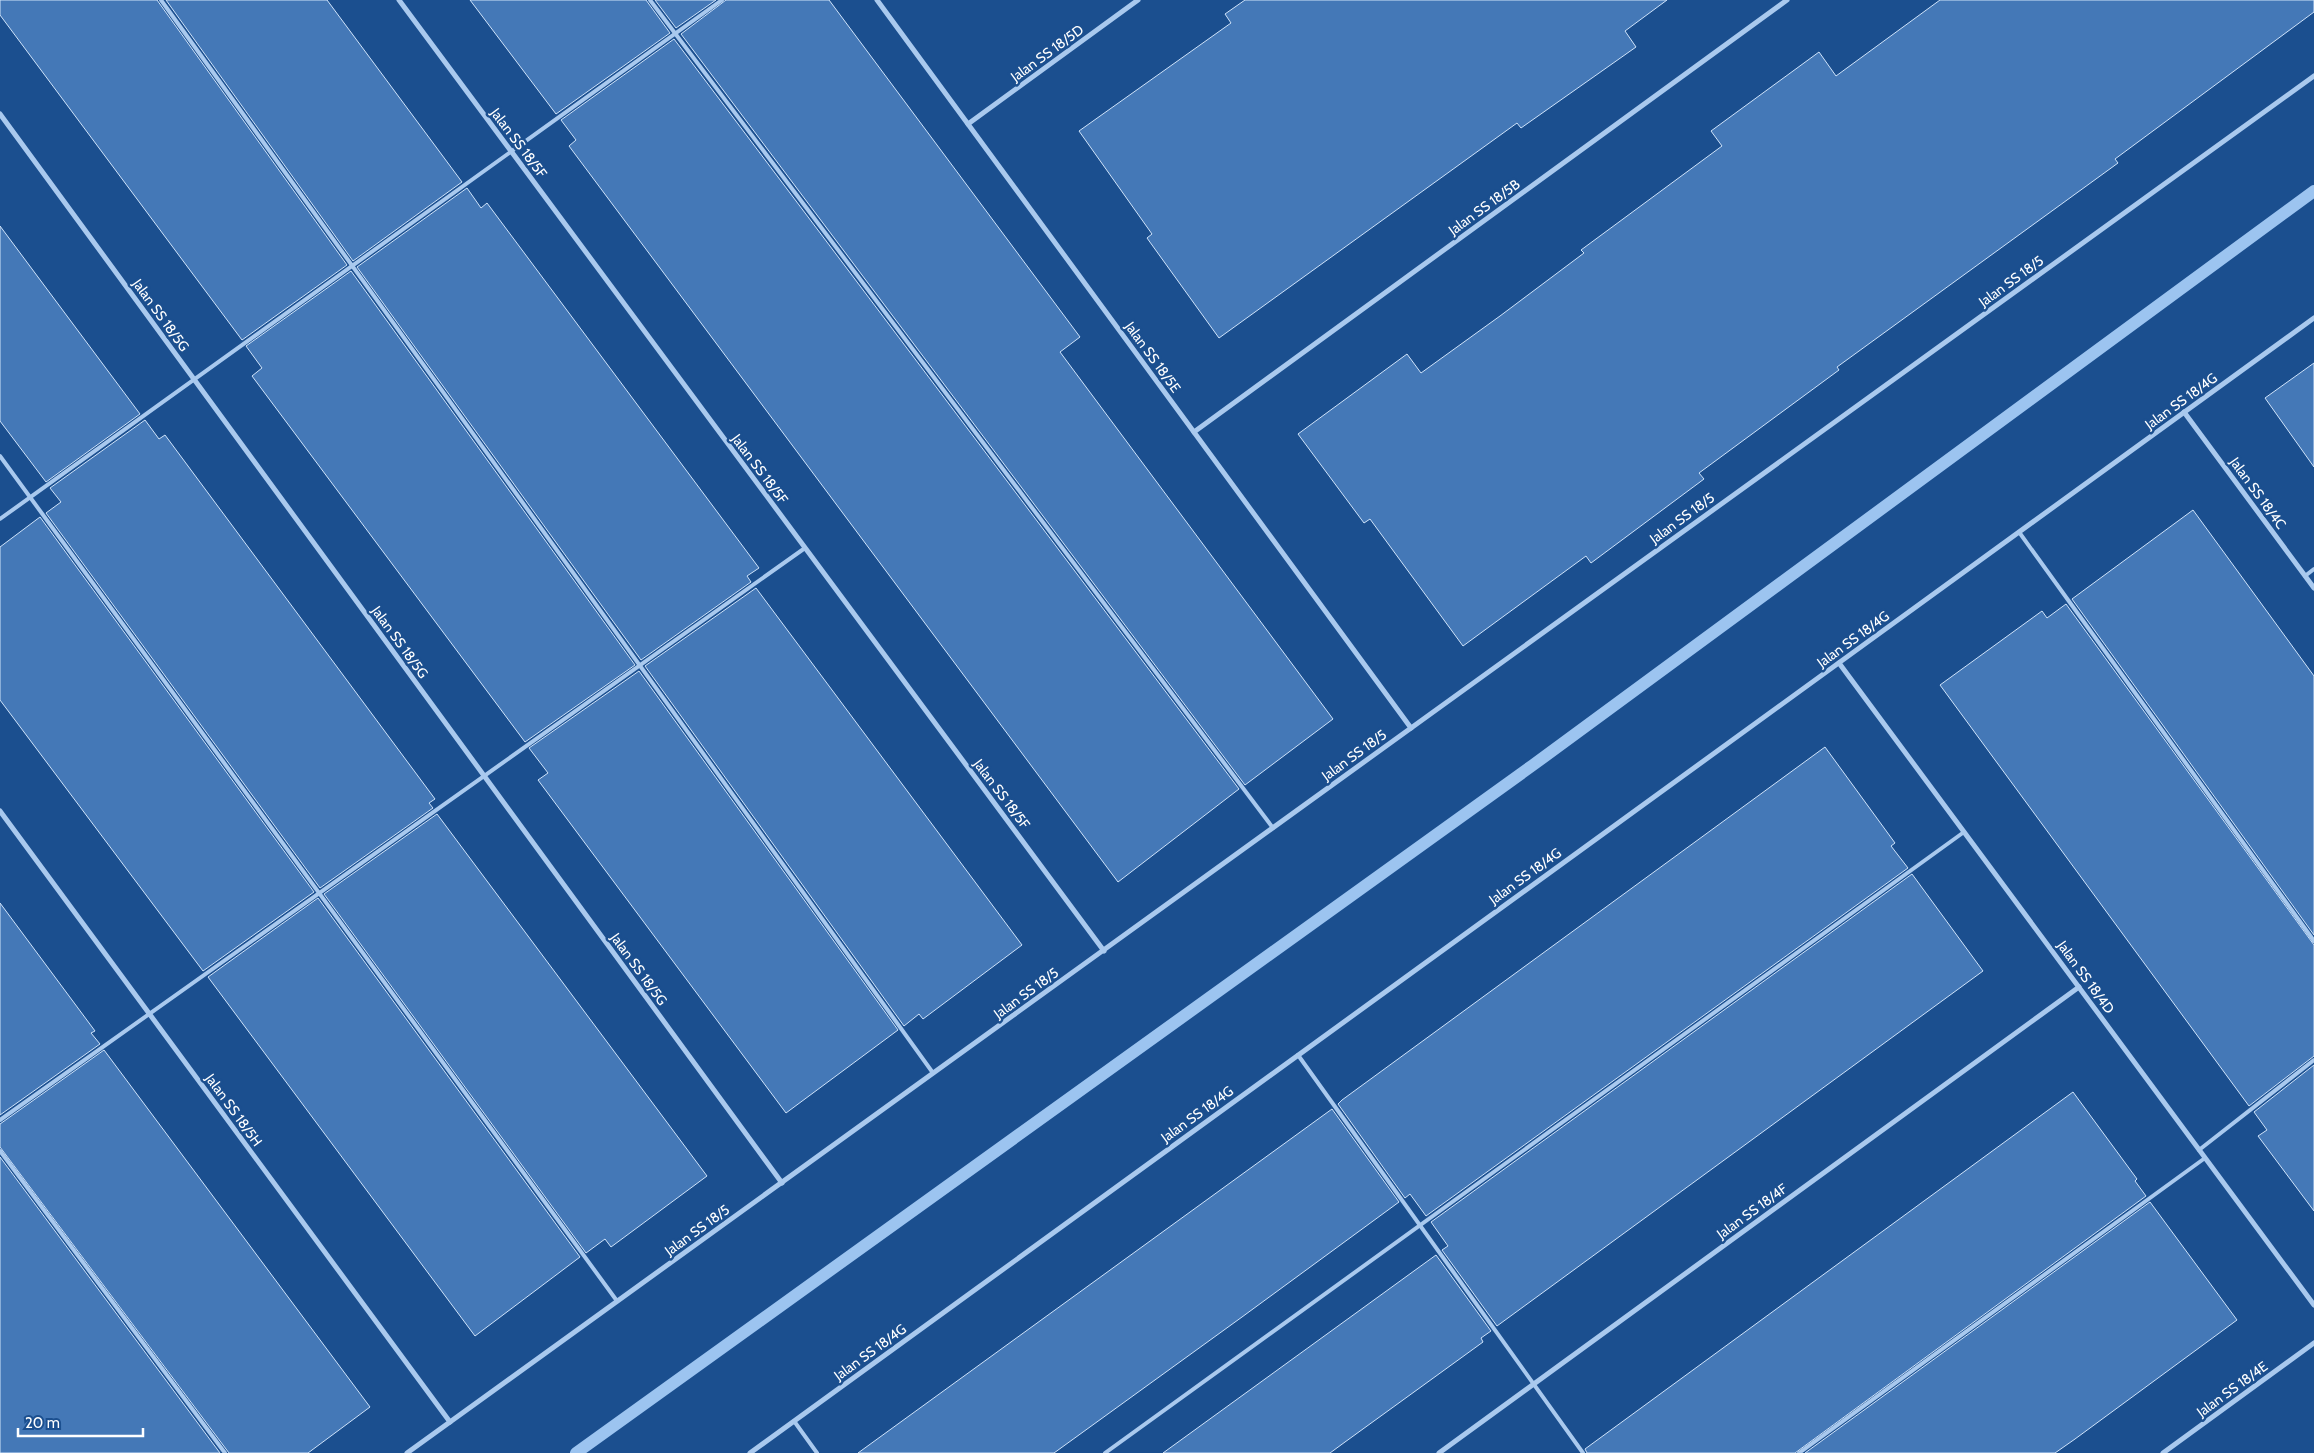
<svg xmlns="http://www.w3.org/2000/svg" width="2314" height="1453" font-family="Cabin,sans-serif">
  <rect width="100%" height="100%" fill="#1b4f8f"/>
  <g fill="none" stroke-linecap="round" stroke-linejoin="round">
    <path stroke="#9cc4f0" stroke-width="12" d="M576,1453L1533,765L2314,191"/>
  </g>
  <g fill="#4478b7" stroke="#cfe3fa">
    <path d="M0,0H157L347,265L242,340L0,15Z"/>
    <path d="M166,0H327L462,182L353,261Z"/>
    <path d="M470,0H646L670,33L556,114Z"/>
    <path d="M655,0H716L676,28Z"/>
    <path d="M726,0H829L1080,337L1060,352L1333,719L1245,785L681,34Z"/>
    <path d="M1245,0H1667L1625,31L1636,47L1521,128L1517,123L1219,338L1147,238L1152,234L1079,131L1231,23L1225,14Z"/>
    <path d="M1940,0H2314V12L2115,159L2118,163L1837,367L1839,370L1699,473L1704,479L1591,563L1586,556L1463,646L1370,519L1364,523L1298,434L1407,354L1421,373L1500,316L1584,253L1581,250L1722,146L1711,131L1819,52L1836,76Z"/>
    <path d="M674,39L1239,789L1118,882L569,146L576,140L561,120Z"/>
    <path d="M467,188L481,208L487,203L759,568L747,576L751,582L641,660L357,267Z"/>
    <path d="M0,226L140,414L46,482L0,421Z"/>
    <path d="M351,271L635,665L525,742L252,376L262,368L246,346Z"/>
    <path d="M2314,363V467L2265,398Z"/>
    <path d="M145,420L159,439L165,435L435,799L429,803L433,808L320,888L46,513L61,502L50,488Z"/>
    <path d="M2193,510L2314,676V935L2072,599Z"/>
    <path d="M40,517L314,892L203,971L0,700V547Z"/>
    <path d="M756,588L1022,945L923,1019L919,1014L904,1026L645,666Z"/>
    <path d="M2066,604L2314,945V1056L2249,1106L1940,685L2042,611L2047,618Z"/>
    <path d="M639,671L898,1030L786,1113L538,780L548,773L529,748Z"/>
    <path d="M1825,747L1895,843L1891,846L1908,868L1426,1216L1410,1194L1405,1198L1338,1104L1342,1100Z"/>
    <path d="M437,814L707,1176L611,1247L605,1239L586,1253L324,894Z"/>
    <path d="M1912,874L1983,971L1497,1326L1442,1250L1448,1246L1431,1222Z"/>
    <path d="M318,898L580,1257L475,1336L208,977Z"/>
    <path d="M0,903L95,1031L91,1033L100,1044L0,1115Z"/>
    <path d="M104,1050L370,1407L308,1453H229L0,1147V1124Z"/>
    <path d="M2314,1065V1211L2258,1136L2267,1130L2254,1112Z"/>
    <path d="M2073,1092L2137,1179L2135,1181L2146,1196L1795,1453H1587L1585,1449Z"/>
    <path d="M1332,1109L1399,1202L1242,1317L1054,1453H858Z"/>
    <path d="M0,1157L220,1453H0Z"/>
    <path d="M2150,1202L2237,1320L2075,1439L2055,1453H1805Z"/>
    <path d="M1436,1255L1491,1331L1481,1338L1483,1342L1345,1442L1330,1453H1163Z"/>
  </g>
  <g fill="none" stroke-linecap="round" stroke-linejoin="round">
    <g stroke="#a9c9ee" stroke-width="4">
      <path d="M161,0L933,1073"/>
      <path d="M650,0L1273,828"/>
      <path d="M0,456L617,1301"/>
      <path d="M0,519L722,0"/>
      <path d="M2019,532L2314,941"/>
      <path d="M2305,576L2314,569"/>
      <path d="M1298,1055L1583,1453"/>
      <path d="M0,1120L805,548"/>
      <path d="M2199,1150L2314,1060"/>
      <path d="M0,1151L225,1453"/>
      <path d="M794,1421L817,1453"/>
      <path d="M1105,1453L1964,832"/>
      <path d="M1799,1453L2205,1158"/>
    </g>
    <g stroke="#a9c9ee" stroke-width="5">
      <path d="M399,0L1104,951"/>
      <path d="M877,0L1411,728"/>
      <path d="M0,114L782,1183"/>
      <path d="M968,124L1138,0"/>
      <path d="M2184,412L2314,588"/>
      <path d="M1194,432L1787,0"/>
      <path d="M1839,663L2314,1305"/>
      <path d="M0,811L450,1422"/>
      <path d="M407,1453L2314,76"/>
      <path d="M750,1453L2314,318"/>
      <path d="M1439,1453L2079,987"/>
      <path d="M2163,1453L2314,1343"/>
    </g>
  </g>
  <g text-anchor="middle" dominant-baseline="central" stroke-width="5" stroke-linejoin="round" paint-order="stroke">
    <g font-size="14" fill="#fff" stroke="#1b4f8f">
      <text transform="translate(1047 53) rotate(-36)">Jalan SS 18/5D</text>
      <text transform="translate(519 143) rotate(53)">Jalan SS 18/5F</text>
      <text transform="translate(1484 207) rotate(-36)">Jalan SS 18/5B</text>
      <text transform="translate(2011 281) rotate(-36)">Jalan SS 18/5</text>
      <text transform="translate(161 315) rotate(54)">Jalan SS 18/5G</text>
      <text transform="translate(1153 357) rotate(54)">Jalan SS 18/5E</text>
      <text transform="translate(2181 401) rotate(-36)">Jalan SS 18/4G</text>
      <text transform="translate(760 469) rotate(53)">Jalan SS 18/5F</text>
      <text transform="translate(2258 493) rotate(54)">Jalan SS 18/4C</text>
      <text transform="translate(1682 518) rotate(-36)">Jalan SS 18/5</text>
      <text transform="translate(1853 639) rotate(-36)">Jalan SS 18/4G</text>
      <text transform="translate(400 642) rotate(54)">Jalan SS 18/5G</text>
      <text transform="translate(1354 755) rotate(-36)">Jalan SS 18/5</text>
      <text transform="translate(1002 794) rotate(53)">Jalan SS 18/5F</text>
      <text transform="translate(1525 876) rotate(-36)">Jalan SS 18/4G</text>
      <text transform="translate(639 969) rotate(54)">Jalan SS 18/5G</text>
      <text transform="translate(2086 977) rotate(54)">Jalan SS 18/4D</text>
      <text transform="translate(1026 993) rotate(-36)">Jalan SS 18/5</text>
      <text transform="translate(234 1110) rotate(54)">Jalan SS 18/5H</text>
      <text transform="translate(1197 1114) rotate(-36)">Jalan SS 18/4G</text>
      <text transform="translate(1752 1211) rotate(-36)">Jalan SS 18/4F</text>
      <text transform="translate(697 1230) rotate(-36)">Jalan SS 18/5</text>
      <text transform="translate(870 1352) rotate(-36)">Jalan SS 18/4G</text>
      <text transform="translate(2232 1389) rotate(-36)">Jalan SS 18/4E</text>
    </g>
  </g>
  <path d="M18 1428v8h125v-8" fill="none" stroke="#ffffff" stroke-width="2.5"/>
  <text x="25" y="1428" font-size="15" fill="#ffffff" stroke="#1b4f8f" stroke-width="4" paint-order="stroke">20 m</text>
</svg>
